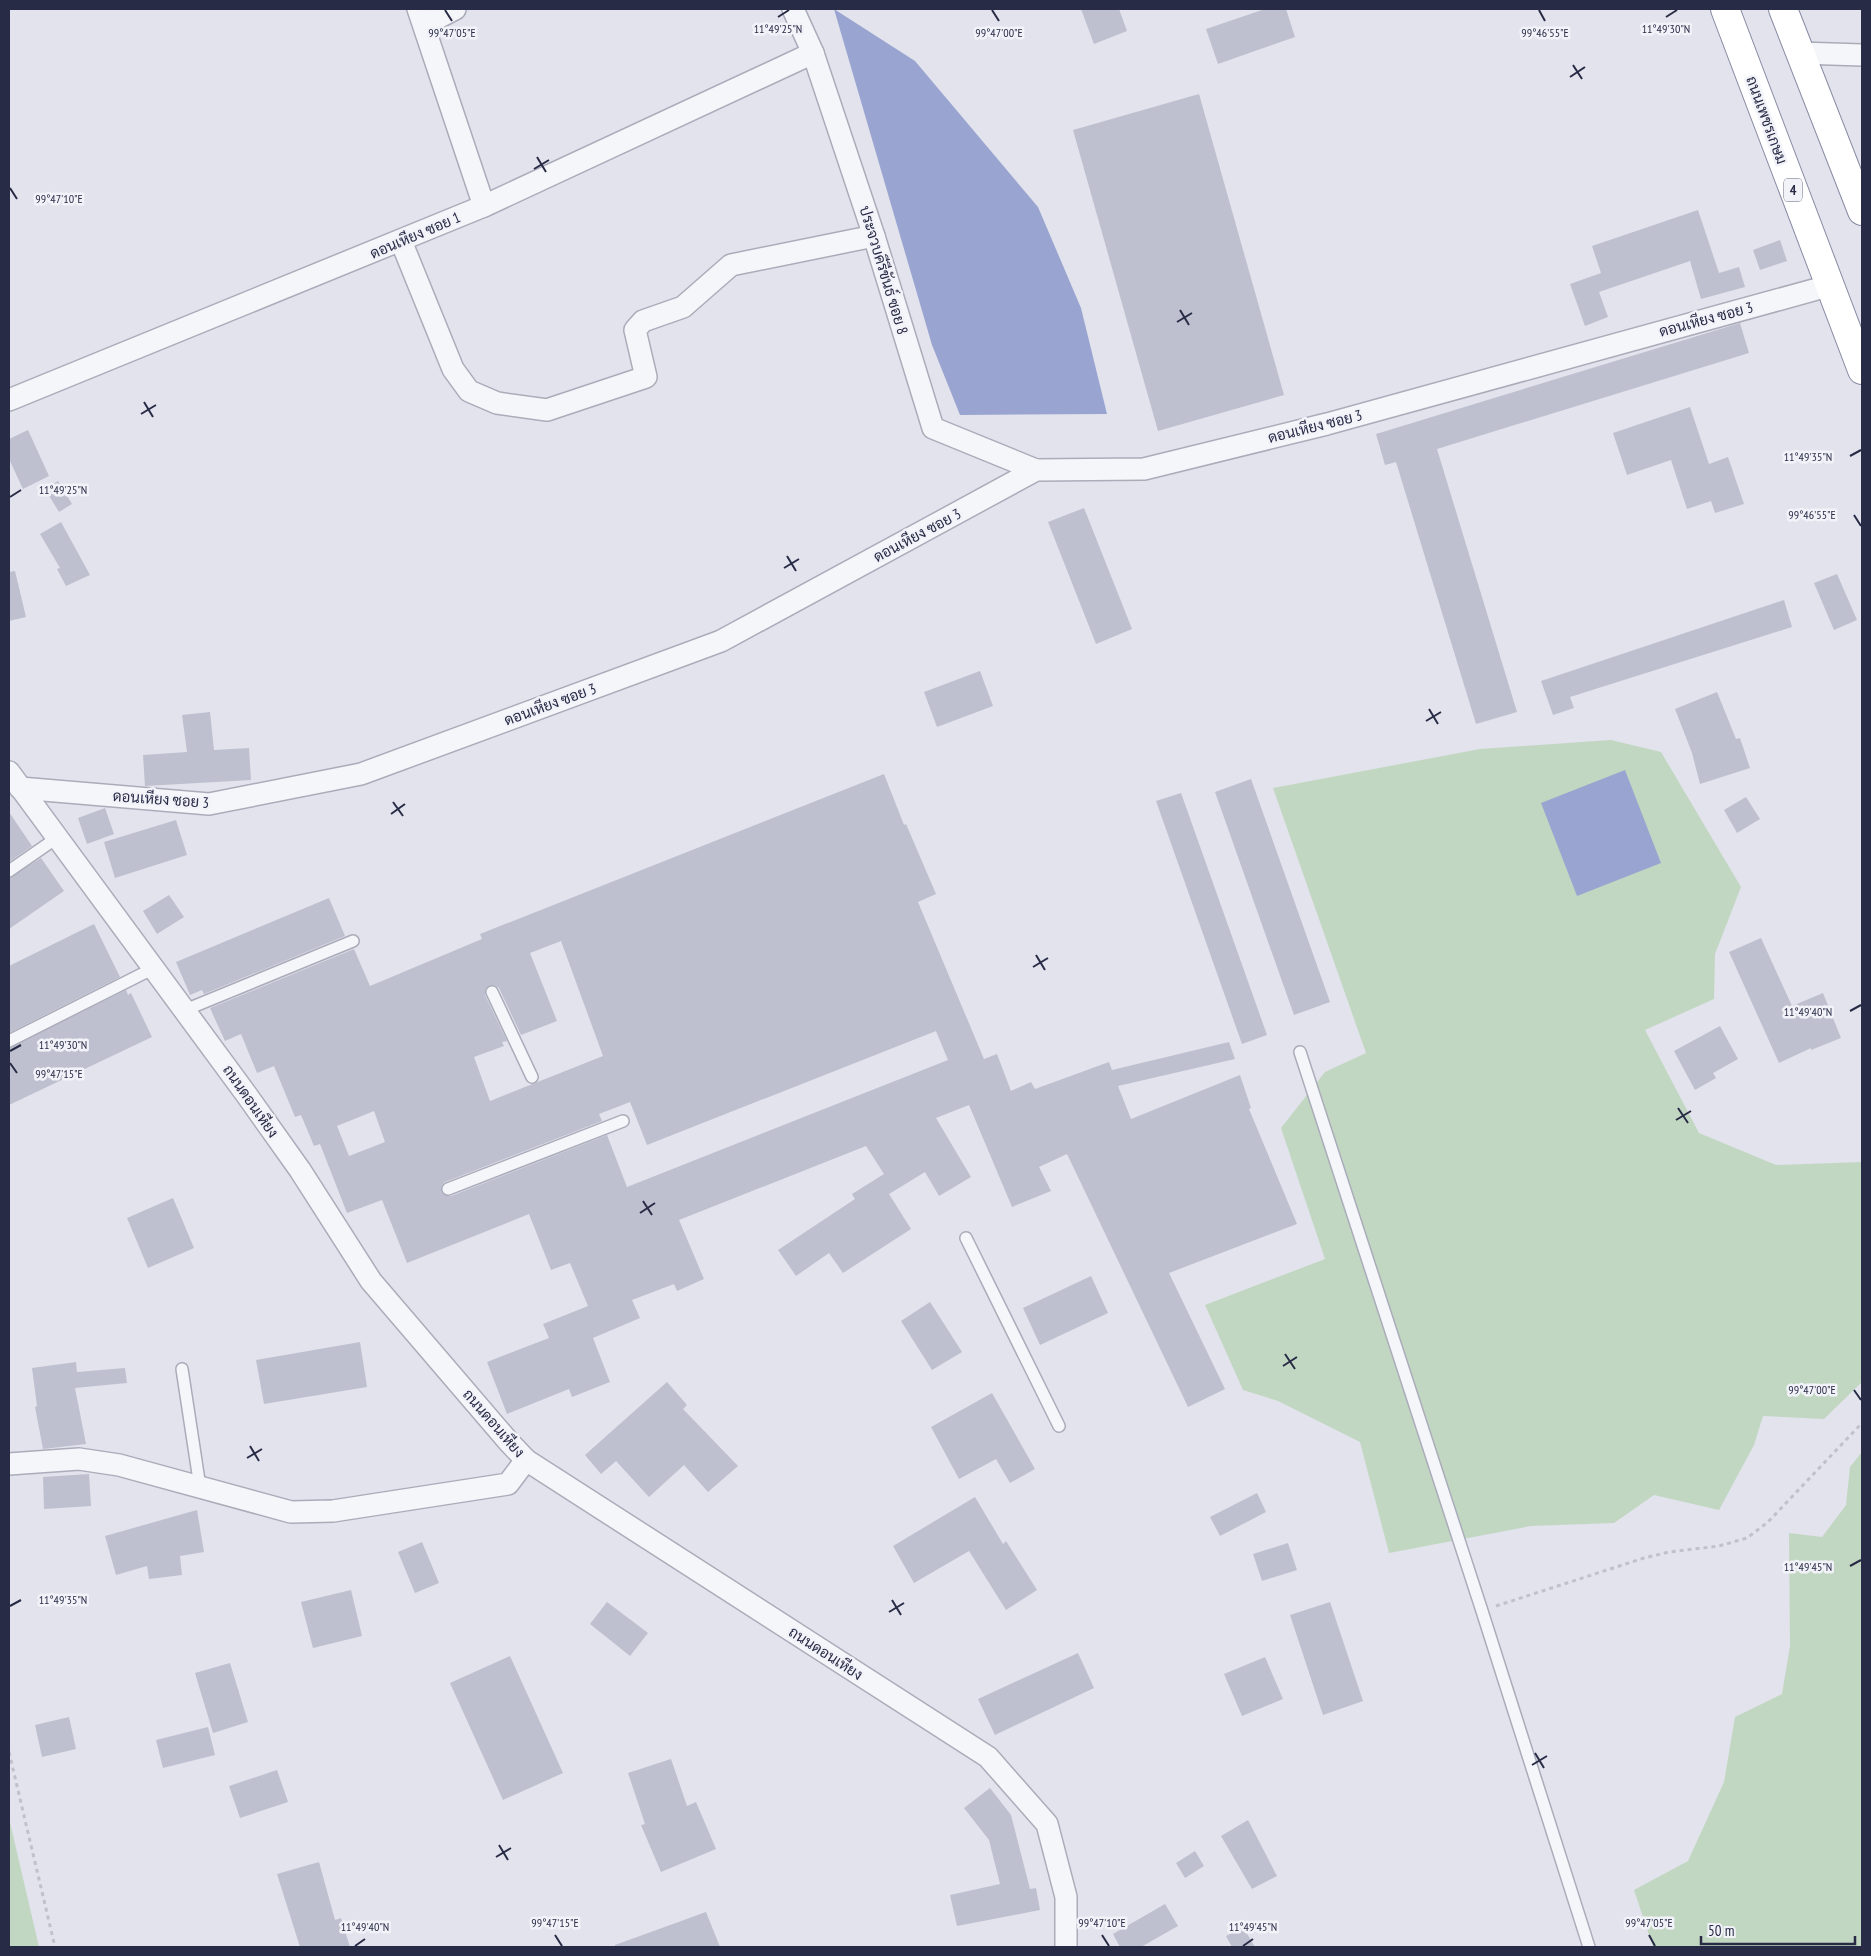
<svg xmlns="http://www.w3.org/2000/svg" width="1871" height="1956" font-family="'PT Sans Narrow',Sarabun,sans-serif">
  <rect width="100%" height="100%" fill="#e2e3ec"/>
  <g fill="#c2d7c2">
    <path d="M1611,740L1661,752L1741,887L1715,954L1714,999L1645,1030L1699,1133L1776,1165L1862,1162V1382L1824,1419L1763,1416L1754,1445L1719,1510L1654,1495L1614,1523L1531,1526L1389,1553L1360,1442L1278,1401L1243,1390L1205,1305L1325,1259L1281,1128L1325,1072L1366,1053L1273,788L1480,749Z"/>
    <path d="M1862,1452V1947H1653L1634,1890L1688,1861L1724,1782L1735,1717L1782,1694L1790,1646L1789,1533L1822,1537L1846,1505L1850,1467Z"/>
    <path d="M9,1818L39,1947H9Z"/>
  </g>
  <g fill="#99a5d0">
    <path d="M834,9L915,61L1038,207L1081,308L1107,414L960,415L932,345Z"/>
    <path d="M1625,770L1661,863L1577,896L1541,803Z"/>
  </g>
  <g fill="#bec0cf" fill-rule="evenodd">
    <path d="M1081,9H1119L1127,31L1094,44Z"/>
    <path d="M1265,9H1286L1295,37L1218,64L1206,29Z"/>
    <path d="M1199,94L1284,395L1158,431L1073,130Z"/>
    <path d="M1698,210L1719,273L1739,267L1745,287L1701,299L1690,261L1599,292L1608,317L1585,326L1570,284L1601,273L1592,246Z"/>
    <path d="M1780,240L1787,261L1760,270L1753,250Z"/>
    <path d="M1740,323L1749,353L1437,449L1517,712L1476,724L1396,462L1385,465L1376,434Z"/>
    <path d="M1690,407L1709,464L1728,457L1744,504L1715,513L1711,501L1687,509L1671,460L1627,475L1613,433Z"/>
    <path d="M28,430L49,476L23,489L9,459V439Z"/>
    <path d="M58,481L72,504L59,512L45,489Z"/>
    <path d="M1084,508L1132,629L1096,644L1048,522Z"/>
    <path d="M61,522L90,575L66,586L57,569L60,568L40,534Z"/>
    <path d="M15,571L26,617L9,621V572Z"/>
    <path d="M1837,574L1857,620L1834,630L1814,583Z"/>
    <path d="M1784,600L1792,627L1570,697L1574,708L1553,715L1541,681Z"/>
    <path d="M980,671L993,706L937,727L924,692Z"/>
    <path d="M1717,692L1736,739L1740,738L1750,768L1700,784L1692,753L1675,709Z"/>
    <path d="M210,712L214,750L249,748L251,780L145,786L143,755L187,752L182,715Z"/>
    <path d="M884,774L904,825L906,824L936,894L918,902L984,1059L997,1054L1011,1091L1031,1082L1035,1089L1109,1062L1112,1070L1229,1042L1235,1059L1118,1086L1131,1119L1240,1075L1251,1108L1249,1109L1297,1224L1169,1273L1225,1389L1188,1407L1067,1154L1039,1167L1051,1191L1012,1207L969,1105L936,1118L971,1177L939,1196L925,1172L889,1194L911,1229L843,1273L829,1253L796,1276L778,1250L855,1199L852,1194L884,1174L866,1146L679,1220L704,1279L677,1291L674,1284L632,1300L640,1318L593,1338L610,1382L572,1397L569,1389L507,1414L487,1362L549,1338L543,1324L588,1306L570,1263L551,1270L529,1214L407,1263L382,1200L347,1213L320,1144L314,1146L301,1115L295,1117L274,1066L257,1073L241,1034L225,1041L210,1008L354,949L370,986L482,939L480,934ZM561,941L603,1056L490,1101L474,1057L504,1046L502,1042L507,1041L485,995L486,988L492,985L499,988L521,1035L557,1021L530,953ZM936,1031L948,1060L627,1187L607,1135L451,1196L444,1195L441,1191L442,1185L445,1182L602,1121L599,1114L630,1102L647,1145ZM374,1111L385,1142L349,1156L337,1126Z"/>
    <path d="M1251,779L1330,1002L1294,1015L1215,792Z"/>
    <path d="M1181,793L1267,1035L1242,1044L1156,801Z"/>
    <path d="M1746,797L1760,819L1737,833L1724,810Z"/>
    <path d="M105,808L114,834L87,844L78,818Z"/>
    <path d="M9,812L32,846L9,862Z"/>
    <path d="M176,820L187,855L115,878L104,842Z"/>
    <path d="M41,858L64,891L9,929V878Z"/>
    <path d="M169,895L184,917L157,934L143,911Z"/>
    <path d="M329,898L345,936L204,994L202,990L190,995L176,962Z"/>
    <path d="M94,924L120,977L9,1033V966Z"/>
    <path d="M1761,938L1792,1006L1823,993L1841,1038L1811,1050V1048L1779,1063L1729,952Z"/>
    <path d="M126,990L128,995L131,993L152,1037L9,1105V1048Z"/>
    <path d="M1720,1026L1738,1059L1713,1073L1716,1078L1695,1090L1674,1051Z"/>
    <path d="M173,1198L194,1248L148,1268L127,1218Z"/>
    <path d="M1091,1276L1108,1313L1040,1345L1023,1308Z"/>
    <path d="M930,1302L962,1352L932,1370L901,1321Z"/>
    <path d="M360,1342L367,1387L264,1404L256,1360Z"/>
    <path d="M76,1362L77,1372L125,1368L127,1383L75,1388L86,1444L43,1449L35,1407L37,1406L32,1368Z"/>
    <path d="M667,1382L687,1405L683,1409L738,1466L708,1492L684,1465L649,1497L616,1461L601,1474L585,1455Z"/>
    <path d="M992,1393L1035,1469L1010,1483L996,1459L959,1479L931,1427Z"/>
    <path d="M89,1474L91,1506L44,1509L43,1477Z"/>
    <path d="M1257,1493L1266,1512L1220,1536L1210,1517Z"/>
    <path d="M975,1497L1003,1544L1006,1541L1037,1590L1006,1610L969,1551L914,1583L893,1546Z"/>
    <path d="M197,1510L204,1552L180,1556L182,1575L149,1579L147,1566L116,1575L105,1536Z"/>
    <path d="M422,1542L439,1583L415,1593L398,1552Z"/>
    <path d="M1288,1543L1297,1570L1262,1581L1253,1554Z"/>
    <path d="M351,1590L362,1636L313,1648L301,1602Z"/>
    <path d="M607,1602L648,1633L630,1656L590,1624Z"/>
    <path d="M1330,1602L1363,1701L1323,1715L1290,1615Z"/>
    <path d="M1078,1653L1094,1688L995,1735L978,1699Z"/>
    <path d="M510,1656L563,1773L503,1800L450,1683Z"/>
    <path d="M1265,1657L1283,1699L1242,1716L1224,1674Z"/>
    <path d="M230,1663L248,1722L213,1733L195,1673Z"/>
    <path d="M69,1717L76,1749L42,1757L35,1725Z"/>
    <path d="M208,1727L215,1755L163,1768L156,1740Z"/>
    <path d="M671,1759L687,1806L696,1802L716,1849L661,1872L641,1825L645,1824L628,1773Z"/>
    <path d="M277,1770L288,1802L240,1818L229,1786Z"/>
    <path d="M990,1788L1011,1815L1030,1889L1036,1888L1040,1910L957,1926L950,1895L1000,1884L989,1840L964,1808Z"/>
    <path d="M1248,1820L1277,1876L1252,1889L1221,1836Z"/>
    <path d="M1195,1851L1204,1866L1185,1878L1176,1863Z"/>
    <path d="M319,1862L335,1920L341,1918L350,1947H300L277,1874Z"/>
    <path d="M1165,1904L1178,1926L1141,1947H1120L1113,1934Z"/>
    <path d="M706,1912L720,1947H615V1945Z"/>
    <path d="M1243,1927L1255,1947H1232L1226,1936Z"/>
  </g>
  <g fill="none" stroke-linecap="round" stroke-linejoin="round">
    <defs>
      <g id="lane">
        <path d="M9,871L58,837"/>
        <path d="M492,992L532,1077"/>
        <path d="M185,1010L353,941"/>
        <path d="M9,1041L154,968"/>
        <path d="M1300,1052L1482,1611L1589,1947"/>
        <path d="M448,1189L623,1121"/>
        <path d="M966,1238L1059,1426"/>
        <path d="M182,1369L200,1487"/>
      </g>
      <g id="street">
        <path d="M418,9L484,206"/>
        <path d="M793,9L813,53L874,236L933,428L1036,470"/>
        <path d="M424,25L455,9"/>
        <path d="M1800,53L1862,55"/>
        <path d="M401,241L453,369L469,391L497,403L547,410L646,377L635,330L643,321L683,307L731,265L874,236"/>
        <path d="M9,400L484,206L813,53"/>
        <path d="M9,772L246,1094L300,1170L371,1281L508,1441L526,1460L988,1757L1047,1824L1066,1897V1947"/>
        <path d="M20,788L209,804L361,774L721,641L1036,470L1144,469L1327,424L1828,286"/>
        <path d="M9,1464L79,1459L119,1465L291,1512L333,1511L508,1484L526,1460"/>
      </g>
      <g id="highway">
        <path d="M1725,9L1862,370"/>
        <path d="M1783,9L1862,211"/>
      </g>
    </defs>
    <use href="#lane" stroke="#aaacba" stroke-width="14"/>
    <use href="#street" stroke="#aaacba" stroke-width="24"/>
    <use href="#highway" stroke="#878ba4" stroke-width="30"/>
    <g stroke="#c0c1ca" stroke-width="3" stroke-dasharray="4 4" stroke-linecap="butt">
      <path d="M1496,1606L1644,1558L1669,1552L1719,1546L1747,1538L1768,1522L1862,1423"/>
      <path d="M9,1752L55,1947"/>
    </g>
    <use href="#lane" stroke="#f5f6f9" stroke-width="11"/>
    <use href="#street" stroke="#f5f6f9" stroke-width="21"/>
    <use href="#highway" stroke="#fff" stroke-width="28"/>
  </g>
  <path fill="none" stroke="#282b46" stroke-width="2" d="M445,10L452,21M992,10L999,21M1539,10L1545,21M778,17L789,10M1666,17L1677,10M1573,65L1582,79M1570,77L1585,67M537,157L546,172M534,169L549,160M10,188L17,199M1180,310L1189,325M1177,322L1192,313M144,402L153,417M141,414L156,405M1850,456L1861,450M10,497L21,490M1854,515L1861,526M787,556L796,571M784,568L799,559M1429,709L1438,724M1426,721L1441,712M393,802L403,816M391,814L405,804M1036,955L1045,970M1033,967L1048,958M1850,1011L1861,1005M10,1051L21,1045M10,1063L17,1073M1678,1108L1688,1123M1676,1120L1691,1111M643,1201L652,1215M640,1213L655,1203M1285,1354L1295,1369M1283,1366L1297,1357M1854,1390L1861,1400M250,1446L259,1461M247,1458L262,1449M1850,1566L1861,1560M892,1600L901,1615M10,1606L21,1600M889,1612L904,1603M1535,1753L1544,1768M1532,1765L1547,1756M499,1845L508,1860M496,1857L511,1848M555,1935L562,1946M1102,1935L1109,1946M1649,1935L1655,1946M355,1946L365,1939M1243,1946L1253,1939"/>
  <g text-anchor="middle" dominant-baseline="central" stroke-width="5" stroke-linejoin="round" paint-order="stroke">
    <rect fill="#f2f3f9" stroke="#65677c" stroke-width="1" x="1784" y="178.5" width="18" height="23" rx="4"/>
    <g font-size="14" font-weight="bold" fill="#282b46">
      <text x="1793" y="190">4</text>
    </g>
    <g font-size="15" fill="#282b46" stroke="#f2f3f9">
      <text transform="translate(1767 120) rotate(70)">ถนนเพชรเกษม</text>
      <text transform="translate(415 235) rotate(-23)">ดอนเหียง ซอย 1</text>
      <text transform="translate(884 270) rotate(73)">ประจวบคีรีขันธ์ ซอย 8</text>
      <text transform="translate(1706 319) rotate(-15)">ดอนเหียง ซอย 3</text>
      <text transform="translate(1315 426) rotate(-14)">ดอนเหียง ซอย 3</text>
      <text transform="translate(917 535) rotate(-28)">ดอนเหียง ซอย 3</text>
      <text transform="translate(550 704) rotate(-20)">ดอนเหียง ซอย 3</text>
      <text transform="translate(161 799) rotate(4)">ดอนเหียง ซอย 3</text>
      <text transform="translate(251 1101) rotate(55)">ถนนดอนเหียง</text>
      <text transform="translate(494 1423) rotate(49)">ถนนดอนเหียง</text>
      <text transform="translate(826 1653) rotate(33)">ถนนดอนเหียง</text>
    </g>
  </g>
  <g font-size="12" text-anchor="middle" fill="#282b46" stroke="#f2f3f9" stroke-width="5" stroke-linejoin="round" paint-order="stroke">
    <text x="778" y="33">11°49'25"N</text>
    <text x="1666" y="33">11°49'30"N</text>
    <text x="452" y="37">99°47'05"E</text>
    <text x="999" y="37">99°47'00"E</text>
    <text x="1545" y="37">99°46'55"E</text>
    <text x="59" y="203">99°47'10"E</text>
    <text x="1808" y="461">11°49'35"N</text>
    <text x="63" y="494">11°49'25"N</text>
    <text x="1812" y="519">99°46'55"E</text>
    <text x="1808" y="1016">11°49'40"N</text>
    <text x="63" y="1049">11°49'30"N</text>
    <text x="59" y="1078">99°47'15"E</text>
    <text x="1812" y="1394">99°47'00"E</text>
    <text x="1808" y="1571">11°49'45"N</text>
    <text x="63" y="1604">11°49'35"N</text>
    <text x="555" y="1927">99°47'15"E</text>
    <text x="1102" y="1927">99°47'10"E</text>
    <text x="1649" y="1927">99°47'05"E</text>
    <text x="365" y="1931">11°49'40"N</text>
    <text x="1253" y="1931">11°49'45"N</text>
  </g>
  <rect width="1871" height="1956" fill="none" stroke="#282b46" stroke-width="20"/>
  <path d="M1701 1936v8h154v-8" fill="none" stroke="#282b46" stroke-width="2.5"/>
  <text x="1708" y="1936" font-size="15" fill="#282b46" stroke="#f2f3f9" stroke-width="4" paint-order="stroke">50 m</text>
</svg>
